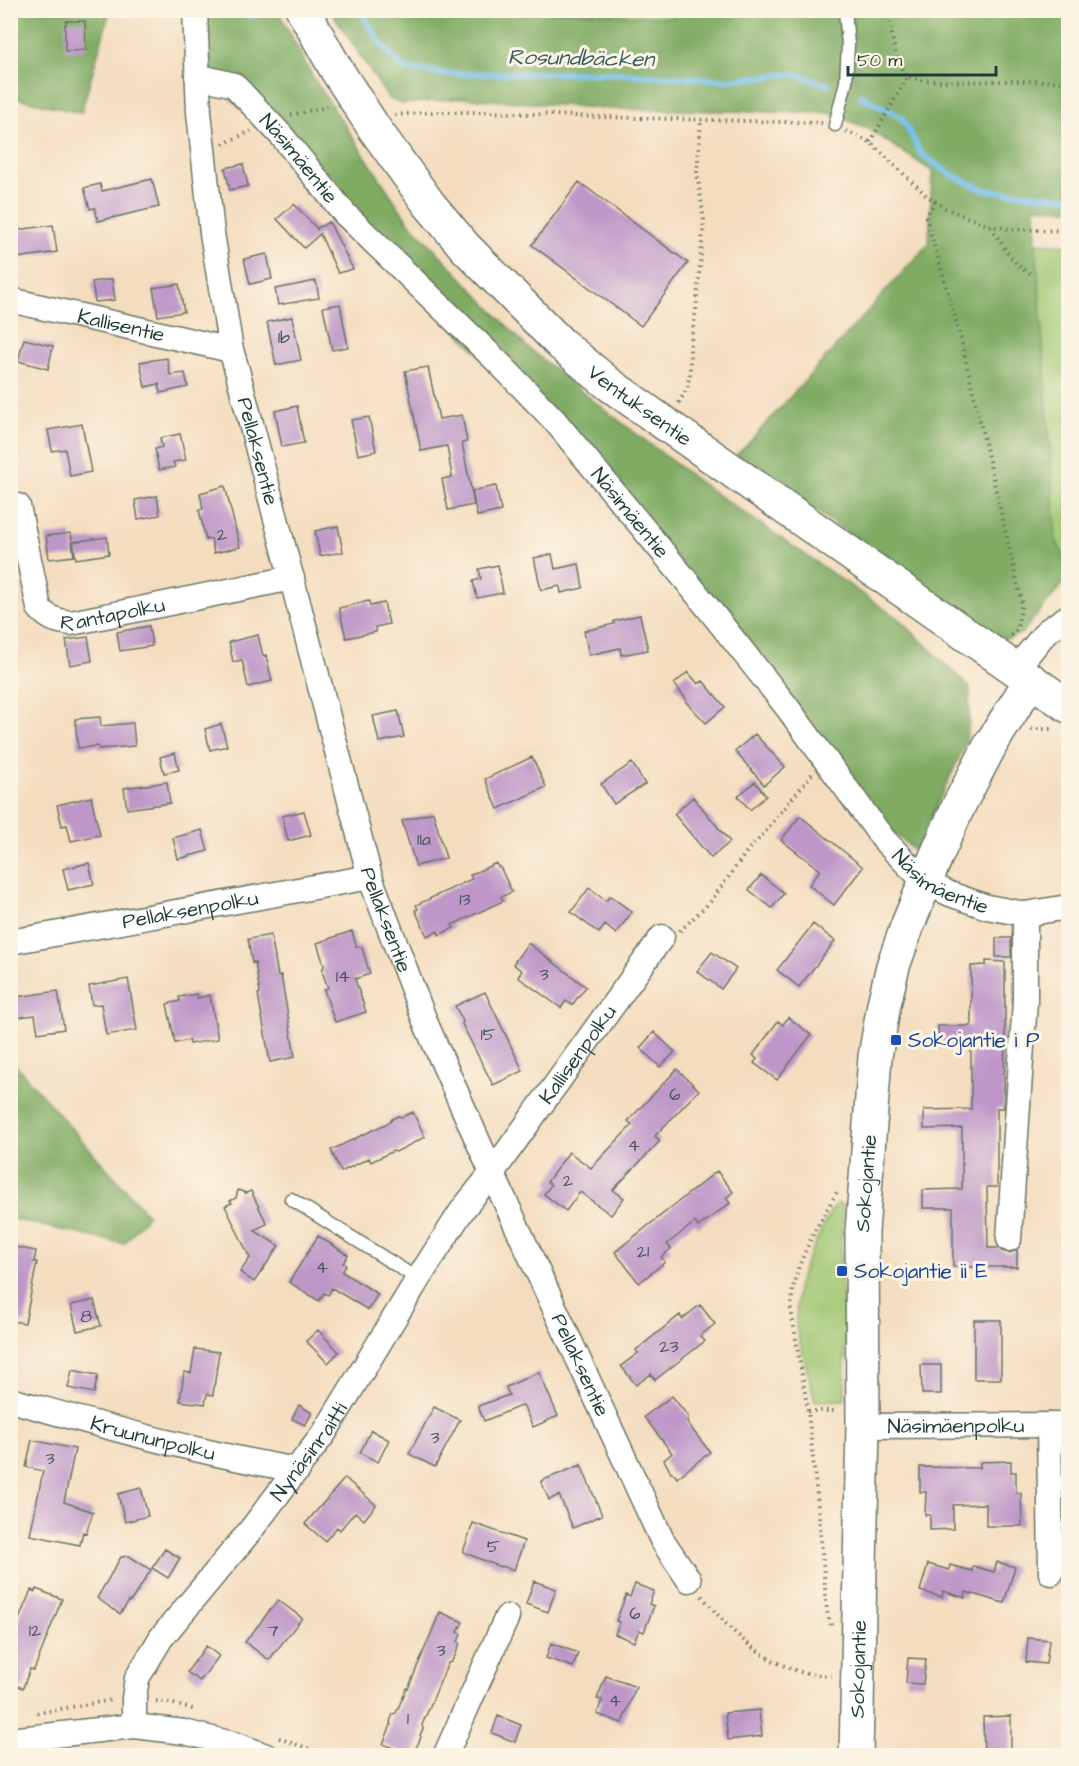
<svg xmlns="http://www.w3.org/2000/svg" width="1079" height="1766" viewBox="0 0 1079 1766" font-family="'Architects Daughter',sans-serif">
<style>
.green{fill:#9fc671;stroke:#5f8252;stroke-width:1.5}
.forest{fill:#7fab63;stroke:#4f744c;stroke-width:1.5}
.lines{fill:none;stroke-linecap:round;stroke-linejoin:round}
.stream{stroke:#74bfed;stroke-width:6}
.building{fill:#be97c8}
.lane-casing{stroke:#6a7565;stroke-width:15}
.street-casing{stroke:#6a7565;stroke-width:27}
.secondary-casing{stroke:#6a7565;stroke-width:36}
.path{stroke:#6a7565;stroke-width:4;stroke-dasharray:1.5 4.5;stroke-linecap:butt}
.lane{stroke:#fff;stroke-width:12}
.street{stroke:#fff;stroke-width:24}
.secondary{stroke:#fff;stroke-width:33}
.transit-dot{fill:#1a4fb4;stroke:#fcf5e5;stroke-width:2}
.labels{text-anchor:middle;stroke-width:6;stroke-linejoin:round;paint-order:stroke}
.number-label{font-size:18px;fill:#475459}
.street-label{font-size:21px;fill:#1f3d34;stroke:#fcf5e5}
.transit-label{font-size:21px;fill:#164399;stroke:#fcf5e5;text-anchor:start}
.water-label{font-size:22px;font-style:italic;fill:#345e62;stroke:#fcf5e5}
</style>
<rect width="100%" height="100%" fill="#fcf5e5"/>
<filter id="ink" filterUnits="userSpaceOnUse"><feTurbulence type="fractalNoise" baseFrequency=".0167" numOctaves="2"/><feDisplacementMap in="SourceGraphic" scale="12" xChannelSelector="R" yChannelSelector="G"/><feConvolveMatrix kernelMatrix="1 2 1 2 8 2 1 2 1" color-interpolation-filters="sRGB"/></filter>
<filter id="wash" filterUnits="userSpaceOnUse"><feTurbulence type="fractalNoise" baseFrequency=".008" numOctaves="4" result="noise"/><feDisplacementMap in="SourceGraphic" scale="24" xChannelSelector="R" yChannelSelector="G"/><feGaussianBlur stdDeviation="1.35" result="paint"/><feColorMatrix in="noise" values="0 0 0 0 0 0 0 0 0 0 0 0 0 0 0 0 0 1.4 0 .05"/><feComposite in="paint" operator="in"/></filter>
<g filter="url(#wash)">
<rect width="100%" height="100%" fill="#f4ddbf"/>
<path class="green" d="M530,11H677L674,18Z
M1036,243L1068,245V566L1056,540Z
M838,1203L841,1204L843,1213L840,1270L845,1317V1400L815,1401L796,1327L797,1288L806,1262L830,1212Z"/>
<path class="forest" d="M530,10L673,18L677,10L1068,11V209L1035,207L1036,243L1056,540L1068,566V578L1022,633L1008,639L994,635L736,455L745,447L929,243L932,171L867,128L829,113L612,109L464,98L402,104L388,98L331,11Z
M11,11H110L81,113L11,97Z
M201,11H278L314,79L408,221L526,346L591,399L702,484L899,619L970,688L969,722L966,743L915,851L895,834L863,798L692,574L203,70Z
M11,1060L148,1215L124,1244L11,1219Z"/>
<g class="lines">
<path class="stream" d="M234,10L252,16L263,10
M360,10L380,43L402,68L447,74L610,73L726,80L795,74L828,85
M861,96L902,118L921,154L950,174L984,190L1068,198"/>
</g>
<g id="blocks">
<path class="building" d="M66,21H85L86,50L65,51V25H66Z
M243,164L248,186L230,190L225,168Z
M152,179L159,207L98,221L95,208L90,209L84,188L100,184L102,191Z
M579,182L688,263L641,326L532,245Z
M294,204L318,230L317,228L329,222L353,269L338,273L320,234L304,248L277,219Z
M53,225L57,252L10,259V231Z
M267,254L272,279L250,284L244,259Z
M112,279L115,300L95,302L92,282Z
M316,281L319,298L278,305L275,289Z
M179,284L184,312L158,316L153,288Z
M340,304L348,347L332,350L323,307Z
M292,317L301,360L276,365L267,322Z
M24,339L53,346L48,369L18,361Z
M167,358L170,375L185,373L188,387L160,393L159,384L145,387L140,362Z
M428,367L439,419L462,415L467,442L462,443L474,505L448,510L442,479L452,477L447,446L421,451L405,371Z
M297,406L304,443L282,447L275,411Z
M369,417L376,451L358,455L351,420Z
M82,424L91,472L70,476L65,449L52,451L48,430Z
M180,434L186,460L173,462L175,467L159,470L155,449L162,447L160,438Z
M225,486L240,547L214,553L211,539L206,540L199,510L203,509L200,493Z
M496,486L501,511L477,516L472,491Z
M157,496L160,515L138,519L135,500Z
M338,526L343,552L320,556L315,531Z
M71,533L74,556L49,559L46,536Z
M107,537L109,554L76,559L73,542Z
M552,554L555,569L579,564L583,588L561,593L560,586L541,590L534,558Z
M498,565L503,593L477,598L473,581L481,579L479,569Z
M369,601L370,606L384,603L389,624L375,627L376,632L346,638L339,608Z
M640,615L648,650L621,655L620,648L589,655L584,631L614,624V621Z
M149,626L152,646L120,651L117,632Z
M258,635L263,656L266,655L272,681L248,687L242,660L233,662L229,642Z
M88,637L92,661L70,665L66,640Z
M688,672L698,684L703,681L725,707L706,723L686,702V699L674,684Z
M398,711L404,737L379,742L373,716Z
M100,717L101,726L133,723L135,746L99,749L98,746L78,748L75,719Z
M221,724L227,746L210,750L205,729Z
M755,734L785,767L764,785L735,751Z
M175,753L179,770L164,773L160,757Z
M532,757L546,787L498,809L485,779Z
M632,763L645,784L614,804L601,784Z
M167,782L170,803L127,809L124,788Z
M755,782L766,796L750,810L738,796Z
M91,797L100,835L71,841L67,825L62,826L57,805Z
M693,797L730,842L711,858L674,814Z
M304,811L311,835L288,841L282,816Z
M433,812L446,858L416,866L402,821Z
M800,816L863,867L834,905L809,885L820,870L781,840Z
M202,830L208,851L178,859L173,838Z
M89,863L94,884L68,890L63,869Z
M496,863L498,867H500L512,892L501,897L503,901L452,925L454,928L439,935L438,931L427,936L415,910L418,909L416,905L472,879L470,875Z
M761,875L784,893L772,908L749,890Z
M589,888L606,901L610,896L632,912L616,934L605,925L599,933L571,912Z
M813,924L835,941L799,987L777,970Z
M352,931L356,946L362,948L370,974L355,979L366,1012L335,1022L324,990L328,988L322,971L324,965L317,943Z
M271,935L278,976L281,975L295,1057L270,1062L258,994L260,993L255,962L252,963L248,939Z
M996,938H1011V957H996Z
M528,943L586,987L572,1005L566,1001L561,1008L518,977L522,971L513,964Z
M712,952L736,969L721,989L697,971Z
M986,961L1005,962V1023L1004,1108H997V1187H987L988,1248H999L1002,1251L1009,1253L1017,1250V1267H953V1208H923V1190L962,1189V1128L924,1129V1110L971,1109V1044H939L938,1026H971V966L986,965Z
M128,979L137,1030L106,1035L101,1004L92,1005L89,986Z
M58,991L64,1029L38,1033L35,1015L12,1018L10,998Z
M485,992L523,1071L493,1085L462,1024L463,1021L455,1006Z
M196,994L197,998L210,995L218,1039L190,1044L189,1040L175,1043L167,1004L180,1001L179,997Z
M788,1017L811,1035L777,1080L754,1063L757,1059L753,1055L778,1021L783,1025Z
M654,1032L675,1052L660,1067L640,1048Z
M677,1069L699,1090L655,1136L660,1141L613,1190L624,1198L611,1215L580,1192L566,1211L544,1194L551,1185L547,1182L569,1152L591,1168L632,1125L628,1121Z
M413,1112L425,1137L396,1152L393,1151L371,1162L369,1158L341,1172L331,1150L390,1122L392,1119L398,1116L402,1117Z
M717,1171L733,1192L726,1198L730,1203L698,1227L695,1222L667,1244L671,1249L661,1257L665,1262L639,1283L615,1252Z
M238,1190L246,1193L251,1191L267,1224L254,1230L279,1246L254,1282L240,1272L250,1258L225,1206L232,1203L230,1201L236,1198Z
M318,1236L348,1255L343,1263L346,1265L342,1272L378,1294L368,1310L332,1288L328,1295L324,1293L319,1301L289,1282Z
M10,1246L36,1251L34,1262H37L25,1323L10,1321Z
M94,1300L101,1326L77,1331L71,1305Z
M700,1305L715,1324L700,1336L705,1341L655,1380L651,1374L636,1385L621,1366L638,1353L636,1350L680,1315L682,1319Z
M974,1320H1001V1379H974Z
M318,1330L339,1352L328,1363L306,1341Z
M195,1349L219,1352L213,1395L207,1394L205,1404L180,1401L184,1372L191,1373Z
M921,1365H941V1394H922Z
M72,1370L98,1375L94,1393L68,1388Z
M539,1372L558,1416L533,1427L523,1405L484,1421L478,1406L509,1395L506,1387Z
M672,1396L688,1416L687,1423L710,1452L677,1478L674,1474L671,1473L664,1460L672,1453L644,1417Z
M299,1405L312,1413L305,1425L292,1419Z
M434,1407L460,1420L435,1467L409,1454Z
M371,1430L389,1440L378,1462L360,1453Z
M32,1440L75,1449L64,1502L93,1512L86,1533L83,1532L80,1545L30,1535L43,1471L26,1467Z
M1011,1461V1472H1016V1493H1021L1022,1526H986V1504L953,1505V1529L930,1530V1515H925L926,1492H920V1467L980,1468V1462Z
M581,1465L602,1515L573,1528L559,1495L549,1500L541,1481Z
M345,1478L376,1505L364,1520L355,1512L340,1530L337,1527L325,1541L305,1524Z
M141,1488L148,1516L125,1522L118,1494Z
M473,1523L524,1541L514,1570L502,1566L500,1567L463,1552Z
M165,1549L180,1558L168,1578L152,1568Z
M129,1556L151,1570L131,1601H129L120,1614L97,1598L121,1557Z
M997,1562L1015,1567L1004,1603L966,1592L965,1598L943,1591L942,1597L920,1591L928,1564L949,1570L950,1565L972,1571L973,1566L994,1572Z
M534,1581L556,1589L548,1612L526,1604Z
M635,1584L654,1591L649,1604L654,1606L644,1632L639,1630L634,1642L615,1634L620,1622L616,1621L626,1595L630,1597Z
M36,1589L62,1599L34,1670L30,1669L23,1688L10,1683V1641L31,1590L35,1592Z
M278,1600L302,1618L269,1660L245,1642Z
M440,1612L463,1622L458,1632L461,1634L458,1642L460,1643L455,1656L451,1662L448,1663L422,1725L423,1729L420,1735L421,1737L413,1755H410L383,1744L391,1725L390,1722L393,1714L396,1713L407,1688L408,1689Z
M1028,1638L1049,1640L1046,1664L1026,1662Z
M551,1643L578,1653L573,1667L546,1658Z
M206,1646L219,1656L200,1681L187,1672Z
M908,1658L926,1659L923,1684L906,1683Z
M606,1676L636,1687L622,1723L597,1714L602,1700L597,1699Z
M759,1710L762,1736L728,1740L725,1713Z
M498,1716L521,1725L515,1742L492,1733Z
M1011,1716V1755H984L983,1717Z"/>
</g>
</g>
<g filter="url(#ink)">
<use href="#blocks" fill-opacity="0" stroke="#6a7565" stroke-width="1.5"/>
<g class="lines">
<g class="lane-casing">
<path id="lane" d="M835,125L846,82L848,45L845,10
M291,1199L418,1279"/>
</g>
<g class="street-casing">
<g id="street">
<path id="s1" d="M195,10L199,112L212,233L231,350L237,370L370,877L426,1024L492,1173L662,1540L689,1580"/>
<path id="s2" d="M197,76L234,85L281,135L345,214L501,365L555,421L685,579L787,707L884,840L925,882L950,894L987,907L1025,914L1068,907"/>
<path id="s3" d="M10,300L231,350"/>
<path id="s4" d="M18,506L39,608C49,619 56,621 71,623L292,578"/>
<path d="M1016,669L1047,631L1068,617"/>
<path id="s5" d="M10,942L370,877"/>
<path d="M1009,1239L1025,1001V914"/>
<path id="s6" d="M10,1400C105,1426 201,1454 298,1470"/>
<path d="M1049,1425L1051,1573"/>
<path id="s7" d="M863,1426L1068,1425"/>
<path id="s8" d="M134,1726V1698L137,1678L161,1638L250,1531L325,1432L418,1279L463,1209L492,1173L662,937"/>
<path d="M10,1740L134,1726L184,1732L237,1745L266,1756"/>
<path d="M445,1756L507,1617"/>
</g>
</g>
<g class="secondary-casing">
<g id="secondary">
<path id="s9" d="M303,10L336,69L374,128L429,204L465,247L561,344L609,384L664,423L1068,706"/>
<path id="s10" d="M856,1756L863,1426L862,1232L875,1057L884,1004L893,966L908,924L935,859L959,805L991,744L1031,680"/>
</g>
</g>
<path class="path" d="M888,10C891,26 894,67 908,76C921,84 986,81 1004,81C1025,81 1047,81 1068,82
M291,115L331,106
M395,115L434,112H490L599,117L822,123
M846,131L870,142L926,195L945,208L966,217L991,226L1009,229L1068,231
M870,142L908,76
M223,144L251,131
M935,201L926,217L959,331L1022,603L1017,629L1011,636
M991,227C1003,245 1013,267 1034,275
M679,403L687,388L690,374V349L696,310L704,220L697,173L701,120
M1031,729H1053
M680,931L711,901L748,850L761,837L812,774
M808,1411H837
M702,1596C729,1630 758,1659 801,1672C811,1675 823,1675 833,1676
M831,1625L827,1612L820,1526L808,1411L791,1309L793,1288L799,1266L812,1236L838,1190
M156,1701L170,1703L195,1710
M37,1713L112,1700
M279,1738L329,1756"/>
<use href="#lane" class="lane"/>
<use href="#street" class="street"/>
<use href="#secondary" class="secondary"/>
</g>
</g>
<g class="transit-dot">
<rect x="890" y="1034" width="12" height="12" rx="3"/>
<rect x="836" y="1265" width="12" height="12" rx="3"/>
</g>
<g class="labels">
<g class="number-label">
<text x="284" y="343">1b</text>
<text x="222" y="540">2</text>
<text x="424" y="845">11a</text>
<text x="465" y="905">13</text>
<text x="544" y="980">3</text>
<text x="343" y="982">14</text>
<text x="488" y="1040">15</text>
<text x="675" y="1100">6</text>
<text x="634" y="1151">4</text>
<text x="568" y="1186">2</text>
<text x="643" y="1257">21</text>
<text x="322" y="1273">4</text>
<text x="86" y="1322">8</text>
<text x="669" y="1352">23</text>
<text x="435" y="1443">3</text>
<text x="50" y="1464">3</text>
<text x="493" y="1552">5</text>
<text x="635" y="1619">6</text>
<text x="35" y="1636">12</text>
<text x="273" y="1636">7</text>
<text x="441" y="1656">3</text>
<text x="615" y="1706">4</text>
<text x="408" y="1724">1</text>
</g>
<g class="street-label">
<text dy="7" stroke="none"><textPath href="#s2" startOffset="136">Näsimäentie</textPath></text>
<text dy="7" stroke="none"><textPath href="#s3" startOffset="114">Kallisentie</textPath></text>
<text dy="7" stroke="none"><textPath href="#s9" startOffset="524">Ventuksentie</textPath></text>
<text dy="7" stroke="none"><textPath href="#s1" startOffset="447">Pellaksentie</textPath></text>
<text dy="7" stroke="none"><textPath href="#s2" startOffset="622">Näsimäentie</textPath></text>
<text dy="7" stroke="none"><textPath href="#s4" startOffset="183">Rantapolku</textPath></text>
<text dy="7" stroke="none"><textPath href="#s2" startOffset="1108">Näsimäentie</textPath></text>
<text dy="7" stroke="none"><textPath href="#s5" startOffset="183">Pellaksenpolku</textPath></text>
<text dy="7" stroke="none"><textPath href="#s1" startOffset="933">Pellaksentie</textPath></text>
<text dy="7" stroke="none"><textPath href="#s8" startOffset="813">Kallisenpolku</textPath></text>
<text dy="7" stroke="none"><textPath href="#s10" startOffset="573">Sokojantie</textPath></text>
<text dy="7" stroke="none"><textPath href="#s1" startOffset="1419">Pellaksentie</textPath></text>
<text dy="7" stroke="none"><textPath href="#s7" startOffset="93">Näsimäenpolku</textPath></text>
<text dy="7" stroke="none"><textPath href="#s6" startOffset="148">Kruununpolku</textPath></text>
<text dy="7" stroke="none"><textPath href="#s8" startOffset="333">Nynäsinraitti</textPath></text>
<text dy="7" stroke="none"><textPath href="#s10" startOffset="87">Sokojantie</textPath></text>
</g>
<g class="transit-label">
<text x="908" y="1047">Sokojantie i P</text>
<text x="854" y="1278">Sokojantie ii E</text>
</g>
<g class="water-label">
<text transform="translate(581 57) rotate(1)" y="8">Rosundbäcken</text>
</g>
</g>
<rect width="1079" height="1766" fill="none" stroke="#fcf5e5" stroke-width="36"/>
<path d="M848 66v9h148v-9" fill="none" stroke="#1f3d34" stroke-width="3"/>
<text x="857" y="66" font-size="18" fill="#1f3d34" stroke="#fcf5e5" stroke-width="4.5" paint-order="stroke">50 m</text>
</svg>
